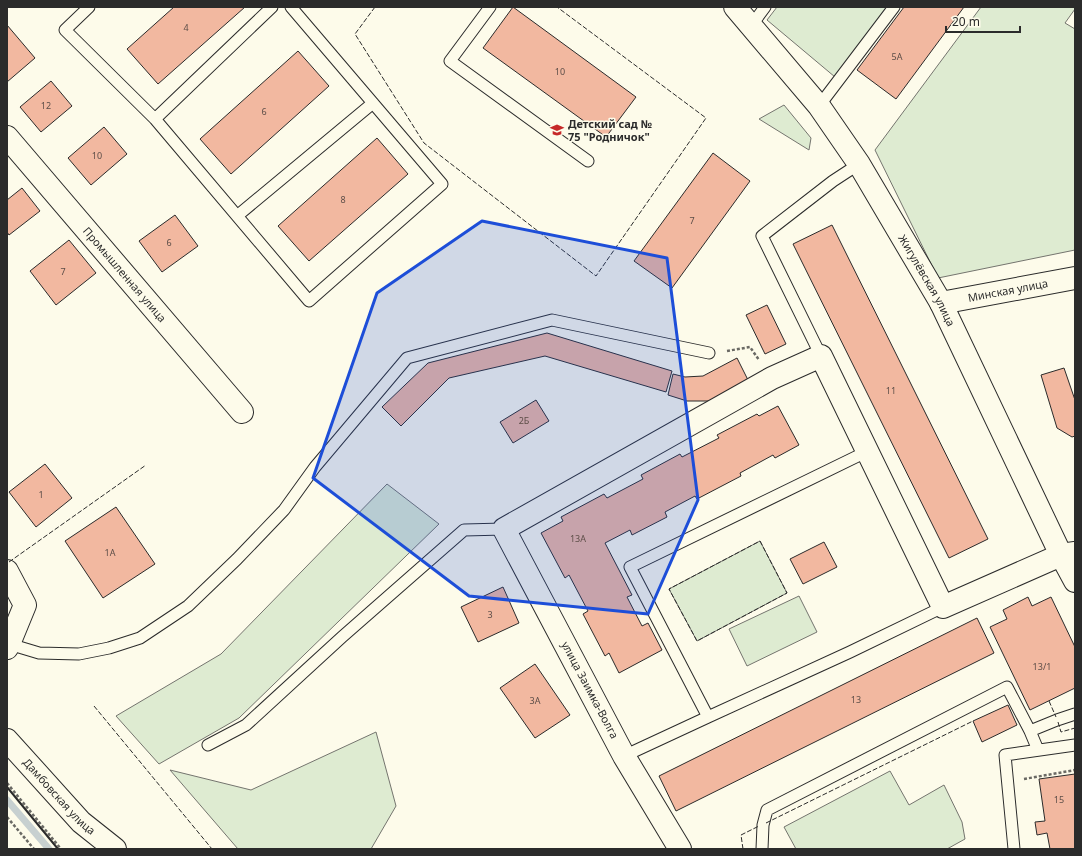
<svg xmlns="http://www.w3.org/2000/svg" width="1082" height="856" viewBox="0 0 1082 856" font-family="'Noto Sans',sans-serif">
<style>
.green{fill:#deebd1;stroke:#74746e}
.lines{fill:none;stroke-linecap:round;stroke-linejoin:round}
.stream{stroke:#c7d0d0;stroke-width:7}
.building{fill:#f2b8a0;stroke:#2b2b2b}
.lane-casing{stroke:#2b2b2b;stroke-width:13}
.street-casing{stroke:#2b2b2b;stroke-width:24}
.secondary-casing{stroke:#2b2b2b;stroke-width:24}
.path{stroke:#6a6964;stroke-width:2.5;stroke-dasharray:3 2;stroke-linecap:butt}
.lane{stroke:#fdfbea;stroke-width:11}
.street{stroke:#fdfbea;stroke-width:22}
.secondary{stroke:#fdfbea;stroke-width:22}
.fence{stroke:#2b2b2b;stroke-width:1;stroke-dasharray:5 2;stroke-linecap:butt}
.wall{stroke:#2b2b2b;stroke-width:2}
.marked{fill:#1d4ed8;fill-opacity:0.2;stroke:#1d4ed8;stroke-width:3;stroke-linejoin:round}
.labels{text-anchor:middle;stroke-width:3;stroke-linejoin:round;paint-order:stroke}
.number-label{font-size:9px;fill:#5d4e48}
.poi-label{font-size:11px;font-weight:bold;fill:#2b2b2b;stroke:#fdfbea;text-anchor:start}
.street-label{font-size:11px;fill:#2b2b2b;stroke:#fdfbea}
</style>
<rect width="100%" height="100%" fill="#fdfbea"/>
<path class="green" d="M777,7H889L835,77L767,20Z
M981,7H1075V9L1065,23L1075,29V250L938,278L875,150Z
M784,105L811,138L809,150L759,119Z
M387,484L439,524L239,718L159,764L116,716L221,654Z
M760,541L787,593L697,641L669,589Z
M799,596L817,632L747,666L729,629Z
M376,732L396,806L371,849H238L170,770L251,790Z
M890,771L909,805L944,785L962,822L965,839L947,849H796L784,827Z"/>
<g class="lines">
<path class="stream" d="M7,800L49,849"/>
</g>
<path class="building" d="M174,7H245L158,84L127,49Z
M513,7L636,97L606,137L483,48Z
M904,7H964L896,99L857,70Z
M7,25L35,58L7,82Z
M298,51L329,86L231,174L200,139Z
M51,81L72,106L41,132L20,107Z
M104,127L127,154L91,185L68,158Z
M377,138L408,174L309,261L278,226Z
M713,153L750,181L672,288L634,261Z
M22,188L40,211L9,235L7,232V200Z
M175,215L198,246L162,272L139,241Z
M832,225L988,539L949,558L793,244Z
M69,240L96,273L56,305L30,271Z
M767,305L786,344L765,354L746,315Z
M547,333L672,371L666,392L545,356L449,378L401,426L382,407L428,363Z
M737,358L748,380L709,401H687L668,395L673,374L685,377L703,376Z
M1064,368L1075,400V436L1072,437L1057,428L1041,375Z
M536,400L549,421L513,443L500,422Z
M778,406L799,445L775,458L773,455L740,473L741,476L697,499L695,496L665,512L667,517L632,535L630,530L605,543L632,595L627,597L642,626L648,623L662,650L619,673L609,653L605,656L583,614L588,611L569,575L565,578L541,533L563,521L561,517L604,494L607,498L643,479L641,475L680,454L682,457L719,438L717,435L757,414L759,416Z
M45,464L72,498L36,527L9,492Z
M116,507L155,564L103,598L65,541Z
M824,542L837,567L803,584L790,559Z
M503,587L519,623L478,642L461,607Z
M1028,597L1032,606L1051,597L1075,647V688L1030,710L990,627L1007,619L1003,610Z
M977,618L994,653L676,811L659,776Z
M535,664L570,715L535,738L500,688Z
M1008,705L1017,725L982,742L973,721Z
M1075,774V849H1050L1047,833L1037,835L1035,822L1045,821L1039,779Z"/>
<g class="lines">
<g class="lane-casing">
<path id="lane" d="M89,7L65,30L155,119L309,301L442,184L291,7
M490,7L450,61L588,161
M751,26L765,7
M819,106L894,7
M155,119L272,7
M237,216L373,103
M821,356L762,236L833,181L859,164
M9,644L39,653L79,654L109,648L140,638L188,606L237,559L284,510L315,467L407,358L552,320L709,353
M708,717L850,652L943,607
M1030,731L1057,720L1075,714
M208,745L246,725L342,637L464,530L504,529
M624,756L708,717L630,567L868,451
M762,849L763,825L767,810L1007,687L1030,731L1038,750
M1014,849L1005,755L1075,745"/>
</g>
<g class="street-casing">
<g id="street">
<path id="s1" d="M735,7L819,106L859,164L941,303L1061,555L1075,581"/>
<path id="s2" d="M7,137L242,412"/>
<path id="s3" d="M941,303L1075,278"/>
<path d="M7,571L25,605L9,644L7,648"/>
<path d="M680,849L624,756L504,529L772,378L821,356L943,607L1061,555L1075,553"/>
</g>
</g>
<g class="secondary-casing">
<g id="secondary">
<path id="s4" d="M7,740L81,822L115,849"/>
</g>
</g>
<path class="path" d="M727,351L750,347L759,360
M1024,779L1075,770
M7,783L61,849
M7,817L34,849"/>
<use href="#lane" class="lane"/>
<use href="#street" class="street"/>
<use href="#secondary" class="secondary"/>
<path class="fence" d="M375,7L355,34L424,143L596,276L706,118L557,7
M760,541L787,593L697,641L669,589Z
M9,562L146,465
M1049,701L1056,717
M94,706L212,849
M1058,722L1061,732L1075,728
M766,823L973,721
M743,849L741,835L759,826"/>
<path class="wall" d="M7,787L58,849"/>
</g>
<path class="marked" d="M482,221L667,258L698,500L648,614L469,596L313,478L377,293Z"/>
<defs>
<g id="school-bare" transform="scale(1.08)"><path d="M0-5L7-2L0 1L-7-2ZM-4 1L0 2.5L4 1V4Q0 6-4 4Z" fill="#c62828" stroke="#fdfbea" stroke-width="2.5" paint-order="stroke"/></g>
</defs>
<g fill-rule="evenodd">
<use href="#school-bare" x="557" y="130"/>
</g>
<g class="labels">
<g class="number-label">
<text x="186" y="31">4</text>
<text x="897" y="60">5А</text>
<text x="560" y="75">10</text>
<text x="46" y="109">12</text>
<text x="264" y="115">6</text>
<text x="97" y="159">10</text>
<text x="343" y="203">8</text>
<text x="692" y="224">7</text>
<text x="169" y="246">6</text>
<text x="63" y="275">7</text>
<text x="891" y="394">11</text>
<text x="524" y="424">2Б</text>
<text x="41" y="498">1</text>
<text x="578" y="542">13А</text>
<text x="110" y="556">1А</text>
<text x="490" y="618">3</text>
<text x="1042" y="670">13/1</text>
<text x="856" y="703">13</text>
<text x="535" y="704">3А</text>
<text x="1059" y="803">15</text>
</g>
<g class="poi-label">
<text x="568" y="128">Детский сад №<tspan x="568" dy="13">75 "Родничок"</tspan></text>
</g>
<g class="street-label">
<text dy="4" stroke="none"><textPath href="#s2" startOffset="181">Промышленная улица</textPath></text>
<text dy="4" stroke="none"><textPath href="#s1" startOffset="335">Жигулёвская улица</textPath></text>
<text dy="4" stroke="none"><textPath href="#s3" startOffset="68">Минская улица</textPath></text>
<text transform="translate(590 690) rotate(62)" y="4">улица Заимка-Волга</text>
<text dy="4" stroke="none"><textPath href="#s4" startOffset="77">Дамбовская улица</textPath></text>
</g>
</g>
<rect width="1082" height="856" fill="none" stroke="#2b2b2b" stroke-width="16"/>
<path d="M946 26v6h74v-6" fill="none" stroke="#2b2b2b" stroke-width="2"/>
<text x="952" y="26" font-size="12" fill="#2b2b2b" stroke="#fdfbea" stroke-width="3" paint-order="stroke">20 m</text>
</svg>
